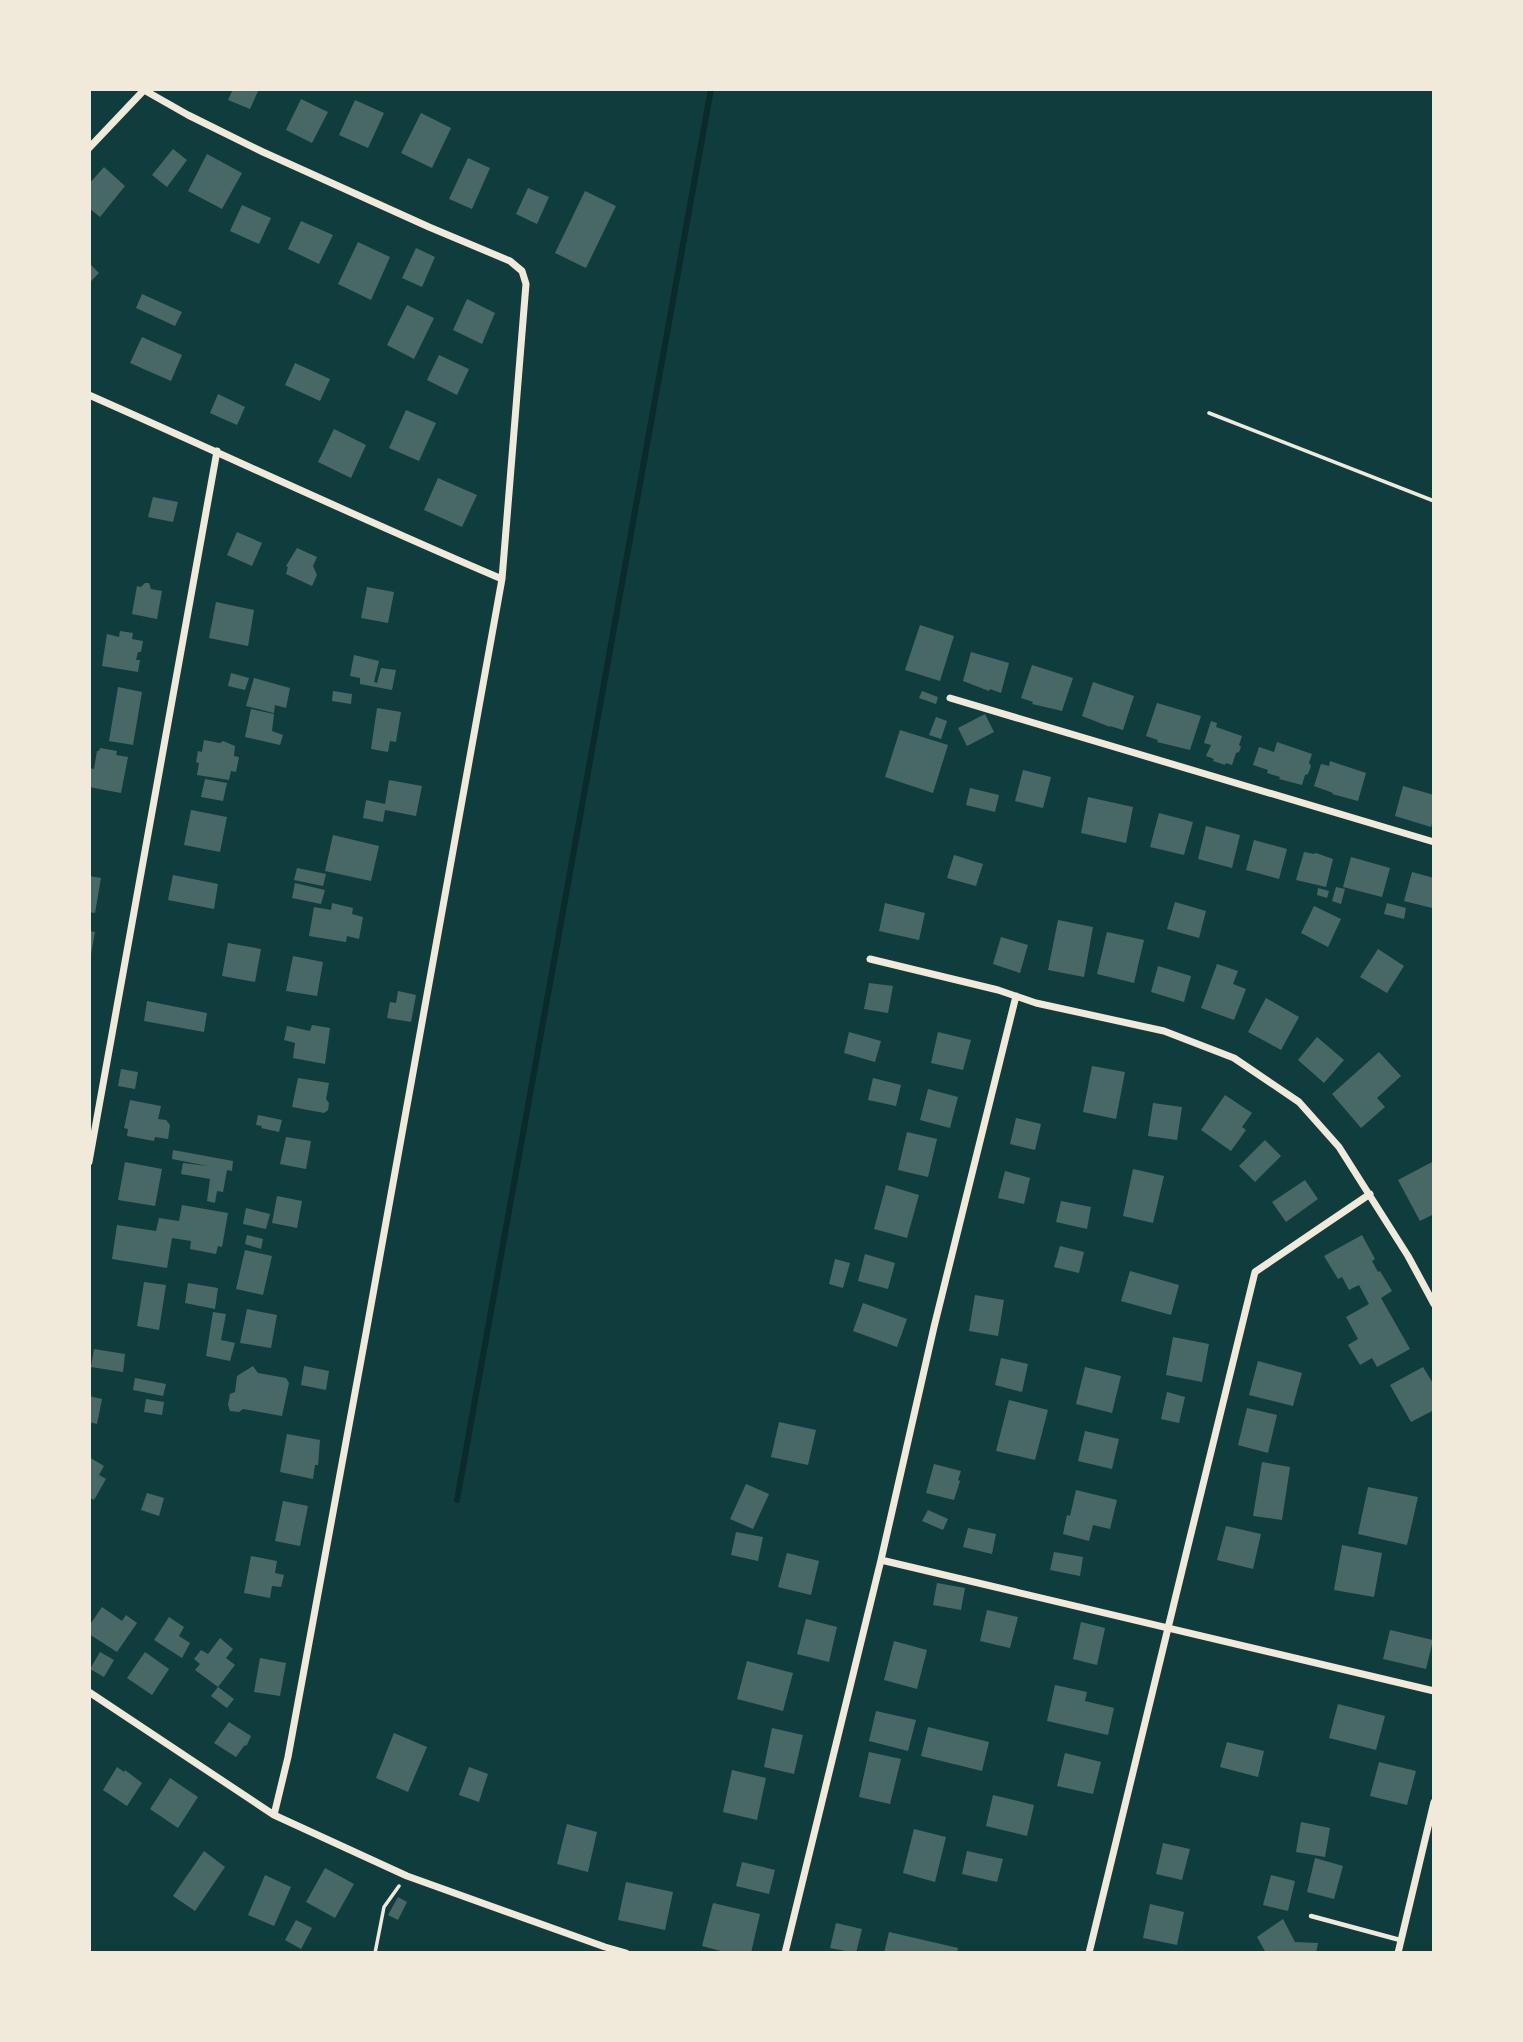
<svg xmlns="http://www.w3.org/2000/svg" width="1523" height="2042" viewBox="0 0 1523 2042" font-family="'Space Grotesk',sans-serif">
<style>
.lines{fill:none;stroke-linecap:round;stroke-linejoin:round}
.stream{stroke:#0a2a2b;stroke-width:6}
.building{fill:#486865}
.path{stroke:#f1e9da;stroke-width:3.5}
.service{stroke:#f1e9da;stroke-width:4.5}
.minor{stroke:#f1e9da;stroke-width:7}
</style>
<rect width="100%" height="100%" fill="#0f3d3e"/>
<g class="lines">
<path class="stream" d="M457,1500L711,89"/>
</g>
<path class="building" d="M233,89H259L250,109L228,100Z
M301,99L328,112L312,143L286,130Z
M355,100L384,113L368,148L339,135Z
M421,113L451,128L432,168L401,153Z
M173,149L187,160L167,187L152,175Z
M207,154L242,173L222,209L188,191Z
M468,158L490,168L472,209L449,199Z
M104,167L125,186L100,217L89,208V184Z
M528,188L549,197L537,224L516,214Z
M585,191L616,206L586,268L555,253Z
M242,205L271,218L259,244L230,231Z
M301,221L333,235L319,264L288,249Z
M358,242L390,257L371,300L338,284Z
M416,248L435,257L422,287L402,278Z
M89,263L99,273L89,283Z
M142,294L182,312L175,326L136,308Z
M467,299L495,313L482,344L453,330Z
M407,305L434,318L414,359L387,345Z
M142,337L182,355L171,381L130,363Z
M439,355L469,369L457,395L427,380Z
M295,363L330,379L320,401L285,385Z
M218,394L245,407L237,425L210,413Z
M406,410L436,423L419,461L389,448Z
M334,429L366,445L351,478L318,462Z
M438,478L477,495L462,527L424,510Z
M153,497L178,502L173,522L148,517Z
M237,532L262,543L252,566L227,555Z
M297,548L317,557L313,566L317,575L312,586L286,574L288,567L286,566Z
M145,583H149L151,589L162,591L157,619L132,614L137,586L141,587Z
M367,587L394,592L388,623L361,618Z
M216,602L254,610L248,646L209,638Z
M920,625L954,636L940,681L905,670Z
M120,631L133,633L132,639L143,641L141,652H138L136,660H140L138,672L102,666L107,634L119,637Z
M971,652L1009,663L1001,693L990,689L989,691L963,681Z
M354,655L379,661L374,682L377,683L381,668L396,670L392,690L360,684V678L350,676Z
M1032,665L1073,678L1062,711L1032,704L1033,702L1021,698Z
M231,673L249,678L245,690L228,686Z
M254,678L290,688L286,708L275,705L274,713L246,706Z
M1093,682L1134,696L1123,730L1110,726V727L1082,716Z
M118,687L142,692L133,745L109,741Z
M333,691L352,694L351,704L332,701Z
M922,691L938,697L936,704L919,698Z
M1157,703L1201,716L1190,750L1157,742L1158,740L1146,736Z
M377,708L401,712L396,742L390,741L388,752L371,749Z
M251,709L274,714L272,731L283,735L280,745L245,737Z
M985,714L994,732L967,746L958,728Z
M936,717L947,721L941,739L929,735Z
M1211,721L1217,723L1216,727L1242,736L1239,745L1241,747L1239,752L1236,753L1232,765L1226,763L1225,765L1213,761L1214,759L1206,756L1211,745L1204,743Z
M900,730L948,745L933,793L885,777Z
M204,740L220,743L223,741L235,746L234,756L239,757L236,772L231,771L229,780L197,775L199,763L196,762L198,751L202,752Z
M1277,742L1312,754L1309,763L1311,766L1308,774L1305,775L1302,785L1279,779L1280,777L1267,773L1268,770L1253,765L1259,747L1274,752Z
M100,748L117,751L116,755L128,757L121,793L89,787V768L94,769L97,751H99Z
M1330,761L1366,773L1358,801L1332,794L1333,793L1314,786L1321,764L1329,766Z
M1023,770L1051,777L1043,808L1015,801Z
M205,779L227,783L223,801L201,797Z
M389,780L422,786L416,816L385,810L383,822L363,818L366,800L385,804Z
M1403,786L1434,795V816L1431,827L1395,816Z
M970,788L999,795L995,812L966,805Z
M1088,797L1133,807L1126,843L1081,833Z
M191,810L227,817L220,852L184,845Z
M1159,813L1193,822L1184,855L1150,847Z
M1206,826L1240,835L1232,868L1198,859Z
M333,835L379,846L371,881L325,871Z
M1254,840L1287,849L1279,879L1246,870Z
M1304,852L1314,854L1316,853L1333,859L1326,887L1296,880Z
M954,855L983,864L976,886L947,878Z
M1351,857L1390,868L1382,897L1343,887Z
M297,868L326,874L323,886L294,880Z
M1412,872L1434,878V901L1432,908L1404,901Z
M173,875L218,884L214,909L168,900Z
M89,876L101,878L95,913L89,912Z
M295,883L325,890L321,904L292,898Z
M1336,887L1345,889L1341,904L1332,901Z
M1318,888L1329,891L1327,898L1317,895Z
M1175,902L1206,911L1199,938L1167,929Z
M332,903L353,908L352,914L363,917L359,939L347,936L346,942L309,936L314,907L331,910Z
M885,903L925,913L919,940L879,931Z
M1387,903L1406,908L1404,919L1384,914Z
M1314,906L1341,919L1328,947L1301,933Z
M1058,920L1093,927L1084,977L1048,970Z
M89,931L95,932L91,954H89Z
M1107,932L1144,940L1134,983L1097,974Z
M1001,937L1028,945L1020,973L993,964Z
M228,943L261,949L255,982L222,976Z
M1378,949L1404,966L1387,993L1360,977Z
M293,956L323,962L317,996L286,991Z
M1217,964L1238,971L1233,984L1246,989L1234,1020L1201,1008Z
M1158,966L1191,976L1184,1002L1151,992Z
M869,983L893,986L888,1013L864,1009Z
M398,991L416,995L411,1022L387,1018L390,1002L396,1003Z
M1266,998L1299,1017L1281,1050L1248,1032Z
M147,1001L207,1013L204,1032L144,1021Z
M312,1025L330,1028L325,1064L293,1058L295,1043L284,1040L287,1026L310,1031Z
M849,1032L881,1041L875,1062L844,1053Z
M938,1032L971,1040L963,1070L931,1063Z
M1317,1037L1344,1060L1324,1083L1298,1060Z
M1379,1052L1401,1076L1377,1098L1385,1107L1361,1128L1332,1094Z
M1092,1066L1125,1072L1116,1119L1083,1112Z
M121,1069L138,1072L135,1089L118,1086Z
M298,1078L329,1083L326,1099L329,1103L328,1110L324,1113L292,1107Z
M873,1078L901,1085L896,1106L868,1100Z
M928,1089L958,1097L950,1128L920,1120Z
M1225,1095L1252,1113L1242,1127L1246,1130L1231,1151L1201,1130Z
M130,1100L161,1106L158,1119L166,1120L170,1125L168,1139L155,1137L154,1141L127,1136L128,1129L124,1128Z
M1153,1103L1182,1107L1177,1140L1148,1136Z
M258,1115L282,1120L279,1132L261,1128L262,1126L256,1125Z
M1016,1118L1041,1124L1035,1150L1010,1144Z
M907,1132L937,1139L928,1177L898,1170Z
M286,1137L311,1141L306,1169L280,1164Z
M1265,1140L1281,1156L1255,1182L1239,1166Z
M173,1150L233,1161L232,1171L227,1170L223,1192L217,1191L215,1203L207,1201L210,1179L181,1174L183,1163L208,1166L172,1159Z
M1434,1161V1214L1420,1221L1398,1180Z
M125,1162L162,1169L155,1206L118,1200Z
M1133,1169L1164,1176L1153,1223L1123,1216Z
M1005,1171L1030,1178L1024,1204L998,1198Z
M1305,1180L1318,1199L1286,1222L1272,1202Z
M886,1185L919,1195L907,1238L874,1229Z
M277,1196L302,1201L297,1228L272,1223Z
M1061,1201L1091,1207L1087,1229L1056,1222Z
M182,1205L228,1213L222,1247L218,1246L216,1254L190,1249L191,1241L172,1238L167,1268L112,1259L117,1225L156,1231L159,1218L179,1221Z
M246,1208L270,1214L266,1229L243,1224Z
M247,1235L263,1239L261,1249L245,1244Z
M1362,1235L1375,1259L1372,1261L1378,1272L1380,1271L1392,1291L1381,1298L1410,1349L1377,1367L1372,1358L1360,1365L1348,1345L1358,1339L1346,1317L1369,1304L1359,1285L1349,1290L1342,1277L1338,1279L1324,1256Z
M1060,1246L1084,1252L1079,1273L1054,1267Z
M245,1250L272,1256L263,1295L236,1289Z
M865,1254L895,1263L888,1289L858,1281Z
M835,1259L850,1263L843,1288L829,1284Z
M1130,1271L1179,1285L1171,1315L1121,1301Z
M144,1282L166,1285L159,1330L137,1326Z
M188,1283L218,1288L215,1309L185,1303Z
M975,1295L1004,1300L998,1336L969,1331Z
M863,1303L907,1319L897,1347L853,1331Z
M247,1309L277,1315L271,1348L240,1343Z
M213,1312L226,1314L221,1340L235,1343L230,1361L206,1356Z
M1173,1337L1209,1344L1202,1382L1166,1375Z
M94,1349L125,1354L123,1372L91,1367Z
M1001,1358L1028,1364L1022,1392L995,1385Z
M1258,1361L1302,1373L1293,1406L1249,1395Z
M253,1366L258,1373L286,1378L289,1383L282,1416L243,1409L239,1412L230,1411L228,1405L230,1394L235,1392L237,1376Z
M304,1366L329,1371L326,1390L301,1385Z
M1085,1367L1121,1376L1112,1413L1076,1404Z
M1423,1367L1434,1385V1410L1411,1422L1390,1385Z
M135,1378L166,1384L163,1396L133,1390Z
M1167,1392L1185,1397L1179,1423L1161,1419Z
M89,1396L102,1399L97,1424L89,1422Z
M146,1399L164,1402L162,1415L144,1412Z
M1009,1400L1048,1410L1035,1460L996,1451Z
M1247,1408L1277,1415L1268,1453L1238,1445Z
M779,1422L816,1430L808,1465L771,1457Z
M1085,1431L1119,1439L1112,1469L1078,1461Z
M287,1434L320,1440L318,1465H315L313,1479L280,1472Z
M89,1457L104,1466L99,1475L106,1479L94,1500L89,1497Z
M1262,1462L1290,1467L1282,1520L1253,1516Z
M934,1464L961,1471L958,1480L960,1481L954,1500L926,1493Z
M746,1484L769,1494L753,1529L730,1519Z
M1368,1487L1418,1497L1407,1545L1358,1534Z
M1076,1490L1117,1500L1110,1529L1093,1525L1089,1541L1063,1534L1067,1515L1070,1516Z
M147,1493L164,1498L159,1516L141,1510Z
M283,1501L308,1506L300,1546L275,1541Z
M928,1510L948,1519L943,1530L922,1521Z
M1226,1526L1261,1534L1253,1569L1217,1560Z
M968,1528L996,1534L992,1554L963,1547Z
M736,1532L763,1537L758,1561L731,1555Z
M1342,1545L1382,1553L1374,1597L1334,1590Z
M1054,1552L1083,1557L1080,1576L1050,1570Z
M787,1553L819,1561L811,1595L778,1587Z
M251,1556L277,1561L275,1573L284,1575L281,1587L272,1586L270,1598L244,1593Z
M937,1583L965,1588L961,1610L933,1605Z
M102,1607L122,1621L126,1615L137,1623L117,1652L89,1634V1626Z
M987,1610L1018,1617L1010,1648L980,1641Z
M169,1617L184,1627L179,1636L190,1643L182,1658L154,1640Z
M806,1619L837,1627L829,1662L797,1654Z
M1081,1622L1105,1628L1097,1665L1073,1659Z
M1390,1630L1433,1640L1426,1669L1383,1659Z
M220,1638L233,1649L226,1658L235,1665L218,1687L234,1699L227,1708L211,1696L218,1687L195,1670L200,1664L194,1659L201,1650L208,1654Z
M894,1641L927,1650L917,1689L884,1680Z
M100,1652L114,1660L104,1677L90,1669Z
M145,1652L169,1669L152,1695L127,1678Z
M260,1658L286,1663L280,1696L254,1692Z
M747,1661L793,1673L783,1711L737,1699Z
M1055,1685L1087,1692L1085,1701L1114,1708L1108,1735L1047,1721Z
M1338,1704L1385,1716L1376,1750L1329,1738Z
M876,1711L916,1720L908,1751L869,1741Z
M229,1722L251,1736L247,1745L244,1746L236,1757L214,1743Z
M928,1727L989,1742L982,1771L921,1756Z
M772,1728L803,1735L794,1774L764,1767Z
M394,1733L427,1747L408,1792L376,1778Z
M1227,1742L1264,1751L1258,1777L1220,1767Z
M869,1752L901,1759L890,1804L859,1797Z
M1065,1753L1101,1762L1093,1794L1057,1786Z
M1379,1762L1416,1771L1407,1805L1370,1796Z
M117,1767L124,1772L125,1770L142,1783L127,1806L103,1790Z
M469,1767L488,1774L479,1802L459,1795Z
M732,1770L766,1778L757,1820L723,1812Z
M170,1778L198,1797L178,1828L150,1809Z
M993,1795L1034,1805L1027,1836L986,1826Z
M1301,1822L1330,1828L1325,1857L1296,1852Z
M567,1824L597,1832L588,1872L557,1864Z
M914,1829L946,1837L935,1882L903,1873Z
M1163,1843L1190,1849L1182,1880L1156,1874Z
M204,1851L225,1867L195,1911L173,1896Z
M967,1851L1003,1859L997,1882L962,1874Z
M1315,1858L1343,1866L1334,1899L1307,1892Z
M742,1862L775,1870L769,1894L736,1886Z
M325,1868L354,1884L335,1918L306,1902Z
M265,1875L291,1887L274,1926L248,1915Z
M1271,1875L1295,1881L1288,1911L1263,1905Z
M626,1882L673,1892L665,1930L618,1920Z
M398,1897L407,1902L398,1920L388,1915Z
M713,1903L760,1914L751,1953H728L702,1946Z
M1150,1904L1184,1912L1177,1945L1143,1938Z
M1283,1919L1295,1942L1318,1943L1316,1953H1266L1257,1937Z
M296,1920L312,1928L301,1949L285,1940Z
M836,1923L862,1929L856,1953L830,1948Z
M889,1932L958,1948L957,1953H884Z"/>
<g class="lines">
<path class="path" d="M1209,413L1434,501
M375,1953L384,1907L399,1886"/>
<path class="service" d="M1311,1916L1400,1940"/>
<path class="minor" d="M144,90L188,115L263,152L429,227L510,261L522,271L526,284L502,579L366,1333L288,1757L274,1815
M89,148L145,89
M89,395C227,456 363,520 502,579
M950,698L1434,842
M870,959L998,990L1036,1003L1164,1031L1234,1058L1299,1102L1339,1147L1408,1256L1434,1304
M89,1162L217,451
M881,1560L1434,1691
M89,1692L274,1815L407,1876L605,1947L626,1953
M785,1953L881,1560L934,1327L1016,996
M1089,1953C1143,1726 1200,1499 1255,1272L1370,1194
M1398,1953L1434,1802"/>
</g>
<rect width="1523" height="2042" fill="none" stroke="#f1e9da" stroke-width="182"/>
</svg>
